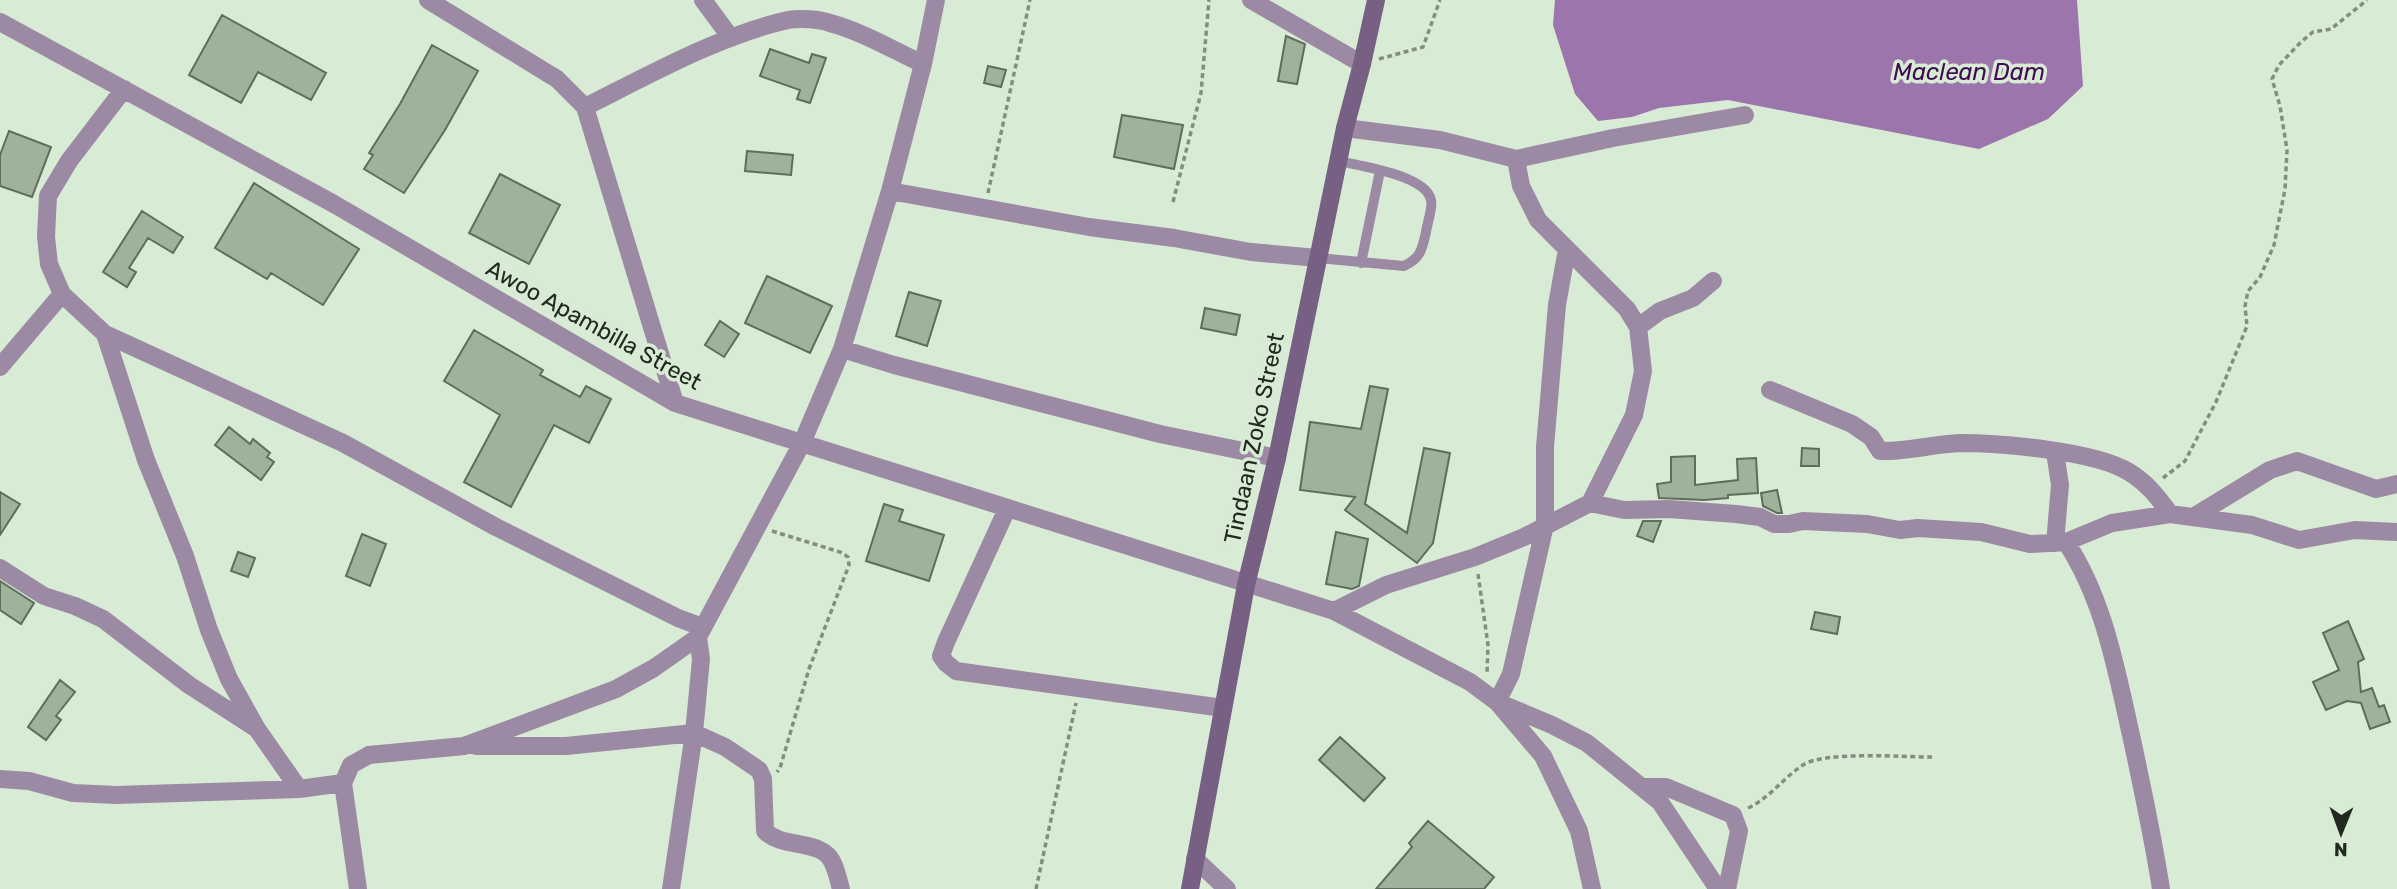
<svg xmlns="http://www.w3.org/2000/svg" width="2397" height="889" viewBox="0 0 2397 889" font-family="Rubik,sans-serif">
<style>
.water{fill:#9c75ad}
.building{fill:#9fb29c;stroke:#5d6e5a;stroke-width:2}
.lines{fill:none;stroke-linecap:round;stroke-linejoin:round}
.path{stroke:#828f7f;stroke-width:3.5;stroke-dasharray:5 3.5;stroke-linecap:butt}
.lane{stroke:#9c8aa4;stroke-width:10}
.street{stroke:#9c8aa4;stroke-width:18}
.secondary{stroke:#785f84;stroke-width:18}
.labels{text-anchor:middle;stroke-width:7;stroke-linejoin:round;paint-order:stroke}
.street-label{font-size:23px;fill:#222921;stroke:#d8ebd4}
.water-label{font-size:24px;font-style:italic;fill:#400b52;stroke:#d8ebd4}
</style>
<rect width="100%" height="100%" fill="#d8ebd4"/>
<path class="water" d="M1555,0H2077L2083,86L2048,119L1979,149L1728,100L1659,108L1632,117L1598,121L1575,94L1553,25Z"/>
<path class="building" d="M222,15L326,73L311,100L258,72L241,103L189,75Z
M1286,36L1305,44L1297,84L1278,81Z
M432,45L478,71L445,130L404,193L364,169L373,155L369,153L400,104Z
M770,49L809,63L812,54L826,58L810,103L797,99L800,90L760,76Z
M988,66L1006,70L1001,87L984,83Z
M1122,115L1183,125L1174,169L1114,157Z
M9,131L51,147L32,197L0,186V155Z
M747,151L793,155L791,175L745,171Z
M500,174L560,205L529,264L469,233Z
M254,183L359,249L323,305L271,273L267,279L215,248Z
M142,211L183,237L173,253L148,238L129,268L136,272L127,287L103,272Z
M767,276L832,306L810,353L745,323Z
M909,292L941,301L927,346L896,336Z
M1205,308L1240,315L1236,335L1201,328Z
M720,321L739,334L724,357L705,345Z
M474,330L543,370L540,375L580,397L586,386L611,399L589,443L554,425L511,507L464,482L500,415L444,381Z
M1370,386L1388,389L1365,504L1407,533L1424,448L1450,453L1433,543L1417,563L1345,510L1355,497L1300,490L1310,422L1361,429Z
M229,427L250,444L253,439L270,453L267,457L274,462L261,480L215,445Z
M1802,448L1819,449V466H1801Z
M1695,456V485L1738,480L1737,459L1756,458L1758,493L1728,495V498L1704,500L1659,498L1657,484L1671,482V457Z
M1777,490L1782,513H1777L1763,506L1761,493Z
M0,492L20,504L0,535Z
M884,504L903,510L899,521L944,535L929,581L866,561Z
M1643,521H1661L1653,542L1637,536Z
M1336,532L1368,539L1359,586L1352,589L1326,584Z
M362,534L386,544L370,586L346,576Z
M238,552L255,558L248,577L231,571Z
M0,581L34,603L21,624L0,610Z
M1815,612L1840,617L1837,634L1811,629Z
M2348,621L2364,659L2358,662L2361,692L2372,688L2379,707L2384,705L2390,722L2370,729L2361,703L2347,701L2326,710L2313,682L2339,670L2323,633Z
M60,680L75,692L56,716L61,720L46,740L28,727Z
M1340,737L1385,778L1364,801L1319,760Z
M1428,821L1494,877L1484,889H1376L1412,847L1409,843Z"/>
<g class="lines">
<path class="path" d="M1379,59L1423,47L1440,0
M988,193L1030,0
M1173,202L1201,93L1209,0
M2163,478L2185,461L2216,402L2247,326L2245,306L2248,291L2260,277L2274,245L2285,189L2287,150L2280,106L2272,79L2279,65L2301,42L2313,32L2331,29L2367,0
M772,531L840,552L848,557L849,565L809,669L780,768L777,772
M1478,574L1488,645L1487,674
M1748,808C1770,798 1783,778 1803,765C1823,751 1905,757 1932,757
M1036,889L1076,703"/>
<path class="lane" d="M1318,258L1404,266C1421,258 1422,249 1426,232C1427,223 1433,209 1431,200C1426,175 1360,166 1339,161
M1361,263L1380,171"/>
<path class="street" d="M428,0L557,79L585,107L675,403
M703,0L731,38
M1251,0L1362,64
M0,22L334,204L675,403L1334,611L1470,682L1497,702L1543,756L1579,831L1592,889
M124,89L69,161L48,196L46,237L49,264L62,294L105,334L343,443L496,527L678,618L702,627
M585,107C647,76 720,35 788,20C799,18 819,19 830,23C863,32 893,50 923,64
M1345,128L1440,140L1516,159L1613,138L1745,115
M1516,159L1521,186L1538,220L1627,309L1638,327
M890,191L1089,227L1174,238L1251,252L1318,258
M1567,249L1557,305L1545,447V525L1511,674L1497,702L1552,725L1587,743L1660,802L1718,889
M105,334L146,460L185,556L209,630L229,679L257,729L299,789
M842,349L894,365L1160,434L1277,458
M0,367L62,294
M1770,390L1852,424L1871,437L1880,451C1907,452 1933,444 1960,443C2001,443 2095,451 2129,472C2147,483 2158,497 2170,514
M2055,452L2060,485L2055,543
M1590,503L1624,510L1669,509L1736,514L1760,517L1774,524H1789L1803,521L1867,524L1900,530L1918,528L1981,532L2030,544L2066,542L2112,523L2170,514L2252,525L2299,540L2355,530L2397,532
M1007,509L946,642L941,656L946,663L956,671L1223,708
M2195,516L2270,470L2297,461L2376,489L2397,484
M2066,542C2104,600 2116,669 2131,735C2142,786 2153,837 2161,889
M0,568L44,596L75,606L103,619L189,685L254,727
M1334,611L1386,585L1475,557L1524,537L1590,503L1634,415L1643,371L1638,327L1660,311L1693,298L1713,281
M476,746H566L694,733L725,747L759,770L763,779L765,831C781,848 817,840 830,858C836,866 838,879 841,889
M0,779L29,781L73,793L116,795L299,789L343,783
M1642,787H1666L1733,815L1739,831L1727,889
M1195,859L1227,889
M358,889L343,783L351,765L369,755L464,746L616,689L654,668L698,637L802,443L842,349L890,191L923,64L936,0
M671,889L694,733L701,659L698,637"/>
<path class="secondary" d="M1190,889L1246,585L1277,458L1345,128L1362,64L1376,0"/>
</g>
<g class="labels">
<g class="street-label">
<text transform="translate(594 325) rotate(29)" y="8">Awoo Apambilla Street</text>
<text transform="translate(1254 438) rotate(-78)" y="8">Tindaan Zoko Street</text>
</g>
<g class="water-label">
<text x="1969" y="80">Maclean Dam</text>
</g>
</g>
<g transform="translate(2341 833) rotate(181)" stroke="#d8ebd4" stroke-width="5" paint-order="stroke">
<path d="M0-5L12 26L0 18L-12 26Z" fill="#222921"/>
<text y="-10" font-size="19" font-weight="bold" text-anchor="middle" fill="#222921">N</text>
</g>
</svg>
